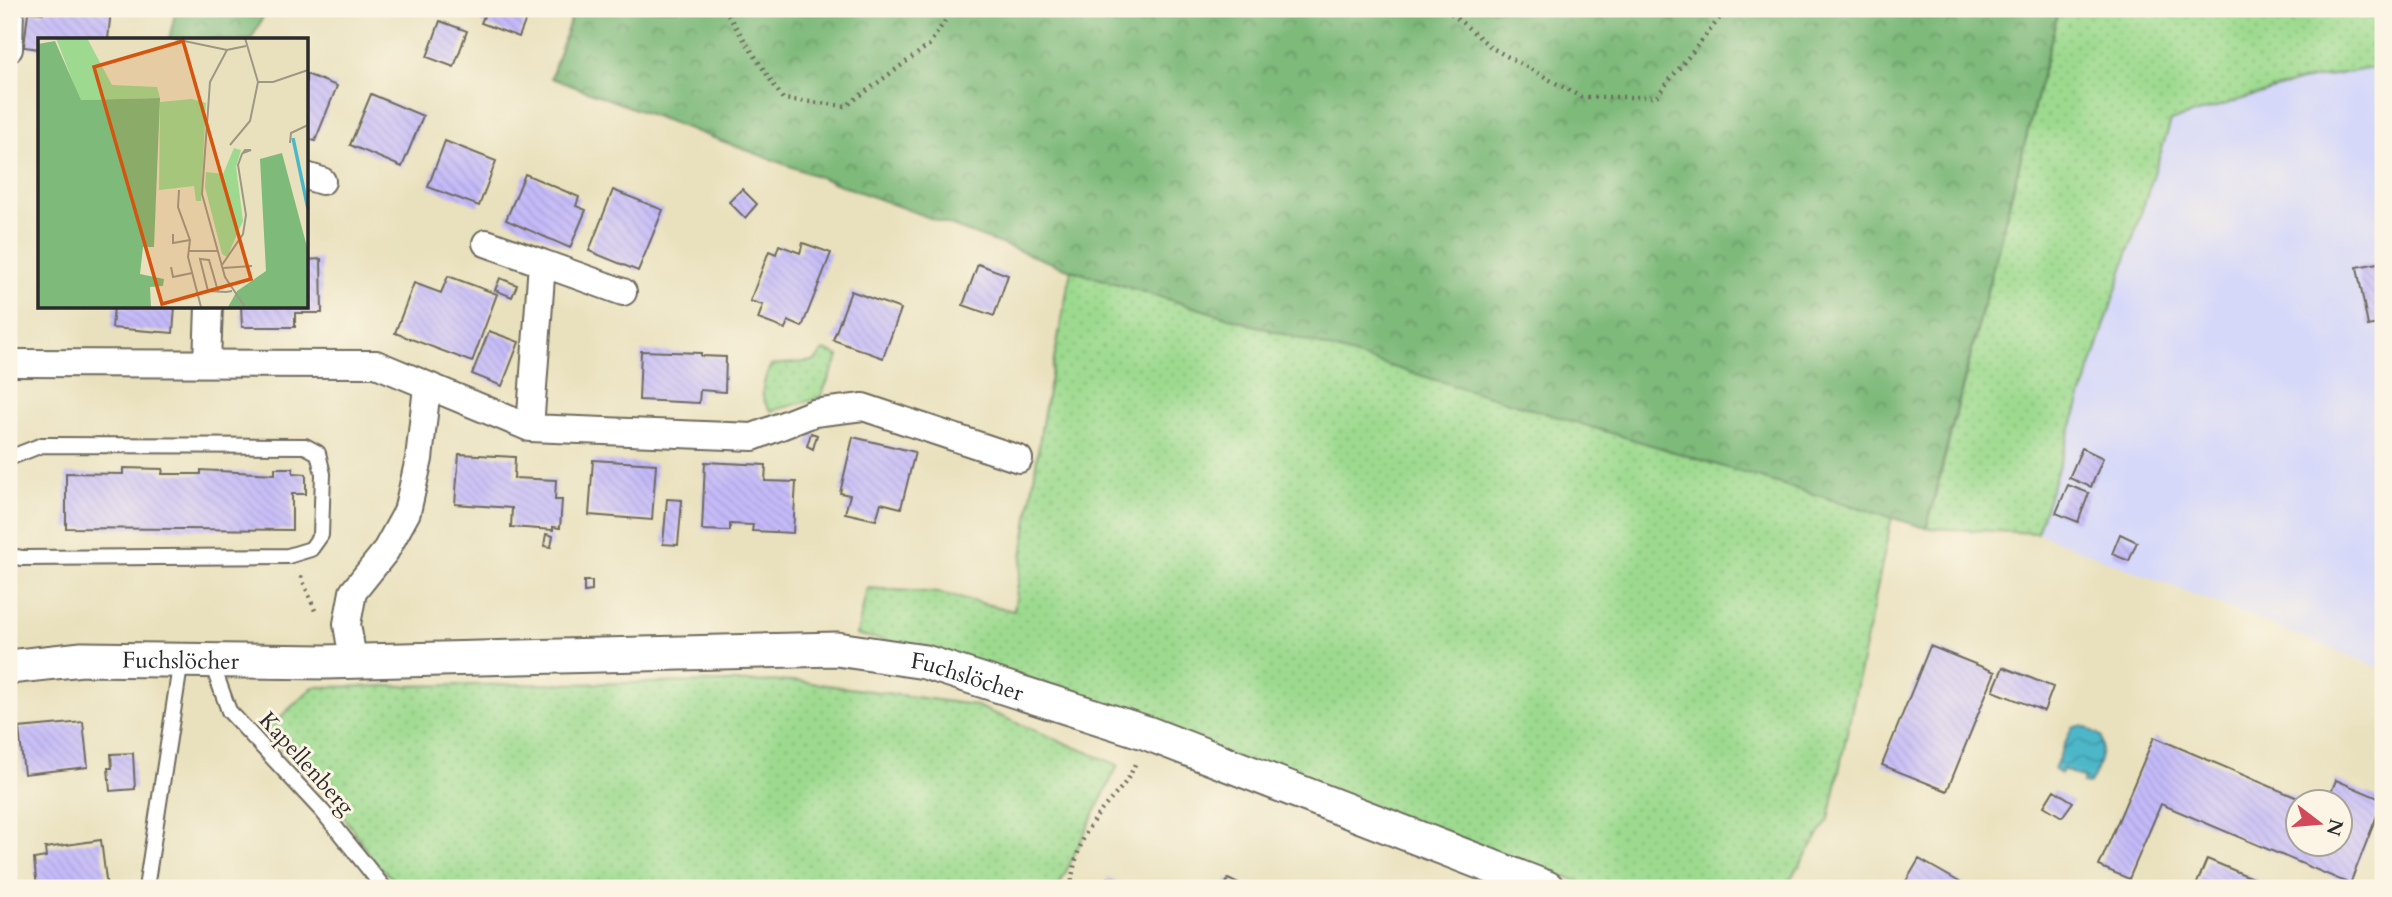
<svg xmlns="http://www.w3.org/2000/svg" width="2392" height="897" viewBox="0 0 2392 897" font-family="Cardo,serif">
<style>
.built{fill:#d5d8f9}
.grass{fill:url(#grass-dots);stroke:#64825d;stroke-width:2}
.forest{fill:url(#forest-crowns);stroke:#547252;stroke-width:2}
.water{fill:url(#water-waves);stroke:#3c717a;stroke-width:2}
.building{fill:url(#building-back-hatch)}
.lines{fill:none;stroke-linecap:round;stroke-linejoin:round}
.service-casing{stroke:#6e6b5e;stroke-width:18}
.minor-casing{stroke:#6e6b5e;stroke-width:30}
.tertiary-casing{stroke:#6e6b5e;stroke-width:37}
.path{stroke:#6e6b5e;stroke-width:4.5;stroke-dasharray:2 5;stroke-linecap:butt}
.service{stroke:#fff;stroke-width:14}
.minor{stroke:#fff;stroke-width:26}
.tertiary{stroke:#fff;stroke-width:33}
.labels{text-anchor:middle;stroke-width:6;stroke-linejoin:round;paint-order:stroke}
.street-label{font-size:23px;fill:#2b2b2b;stroke:#fcf5e5}
.inset-river{fill:none;stroke:#4db7ca;stroke-width:3.5}
.inset-road{fill:none;stroke:#9d9883;stroke-width:2}
.view{fill:#d5540f;fill-opacity:0.15;stroke:#d5540f;stroke-width:3.5}
.inset-edge{fill:none;stroke:#2b2b2b;stroke-width:3.5}
</style>
<defs>
<pattern id="grass-dots" width="8" height="8" patternUnits="userSpaceOnUse" patternTransform="scale(1.75)"><rect width="8" height="8" fill="#9dda8f"/><path d="M2 2h.1M6 6h.1" fill="none" stroke="#87bb7c" stroke-width="1.8" stroke-linecap="round"/></pattern>
<pattern id="forest-crowns" width="20" height="18" patternUnits="userSpaceOnUse" patternTransform="scale(1.75)"><rect width="20" height="18" fill="#7eba7a"/><path d="M2 6a3 3 0 1 1 6 0M12 15a3 3 0 1 1 6 0" fill="none" stroke="#679764"/></pattern>
<pattern id="water-waves" width="16" height="10" patternUnits="userSpaceOnUse" patternTransform="scale(1.75)"><rect width="16" height="10" fill="#4db7ca"/><path d="M0 5q4-4 8 0t8 0" fill="none" stroke="#4095a4"/></pattern>
<pattern id="building-back-hatch" width="6" height="6" patternUnits="userSpaceOnUse" patternTransform="scale(1.75)"><rect width="6" height="6" fill="#c4baf9"/><path d="M-1 5l2 2M0 0l6 6M5-1l2 2" fill="none" stroke="#a9a0d6"/></pattern>
</defs>
<rect width="100%" height="100%" fill="#fcf5e5"/>
<filter id="ink" filterUnits="userSpaceOnUse"><feTurbulence type="fractalNoise" baseFrequency=".0143" numOctaves="2"/><feDisplacementMap in="SourceGraphic" scale="14" xChannelSelector="R" yChannelSelector="G"/><feConvolveMatrix kernelMatrix="1 2 1 2 8 2 1 2 1" color-interpolation-filters="sRGB"/></filter>
<filter id="wash" filterUnits="userSpaceOnUse"><feTurbulence type="fractalNoise" baseFrequency=".00686" numOctaves="4" result="noise"/><feDisplacementMap in="SourceGraphic" scale="28" xChannelSelector="R" yChannelSelector="G"/><feGaussianBlur stdDeviation="1.57" result="paint"/><feColorMatrix in="noise" values="0 0 0 0 0 0 0 0 0 0 0 0 0 0 0 0 0 1.4 0 .05"/><feComposite in="paint" operator="in"/></filter>
<g filter="url(#wash)">
<rect width="100%" height="100%" fill="#e9e1bd"/>
<path class="built" d="M2383,66V669L2037,533L2171,121L2293,67L2301,81Z"/>
<path class="grass" d="M2059,9H2383V66L2301,81L2171,121L2037,533L1927,528Z
M1071,270L1892,516L1829,819L1785,888H1596L943,651L857,635L867,588L939,593L1014,611L1043,418Z
M824,350L839,356L820,398L771,411C757,397 763,382 771,365L815,361Z
M797,681L974,705L1118,765L1058,888H404L376,864L327,792L264,732L313,687Z"/>
<path class="forest" d="M176,9H267L251,40H169Z
M574,9H2059L1926,528L1071,270L551,78Z"/>
<path class="water" d="M2083,726L2101,736C2105,747 2097,777 2088,785L2082,784L2084,779L2063,769L2060,774L2054,769L2072,727Z"/>
<g id="blocks">
<path class="building" d="M44,9H111L108,40H40V49L24,47L28,12L43,13Z
M487,9H524L529,11L519,37L481,23Z
M440,21L467,31L454,67L427,57Z
M306,74L337,86L315,141L306,138Z
M371,94L423,116L402,167L350,145Z
M445,141L496,161L479,206L428,187Z
M525,174L579,197L576,206L586,210L570,248L506,220Z
M742,189L757,204L745,218L729,202Z
M613,190L663,210L638,271L589,251Z
M803,243L831,253L802,327L788,321L785,329L758,319L763,305L750,301L769,251L776,254L779,245L800,253Z
M321,259L322,313H295V327H242L241,306H306V260Z
M2383,262V323L2368,326L2357,267Z
M978,264L1008,275L994,316L963,305Z
M448,276L497,294L472,362L395,333L414,283L441,293Z
M500,278L517,285L512,297L495,290Z
M851,291L901,309L883,358L833,340Z
M114,306H175L173,333L112,328Z
M489,331L519,342L502,386L472,374Z
M641,351L701,353V356L726,357L725,392L700,390L699,403L639,400Z
M811,433L817,435L813,449L807,446Z
M853,437L915,452L901,508L881,503L876,520L845,513L850,495L840,493Z
M2082,448L2103,458L2091,487L2069,478Z
M459,454L515,457L514,478L556,480L555,500H562L560,528L553,527V530L511,527L512,508L455,504Z
M593,460L656,464L652,520L589,515Z
M705,462L766,465L765,481L796,482L793,533L752,531L753,525L730,524V531L702,530Z
M123,468L163,469L162,474H201V470L275,474V468H293V473L306,474V494H292V530L66,528V473L123,474Z
M2068,485L2089,493L2078,522L2056,513Z
M667,499L682,500L678,545L663,544Z
M546,534L553,536L551,547L544,546Z
M2120,534L2137,542L2129,561L2112,554Z
M584,581H592V591L584,592Z
M1930,646L1995,672L1947,791L1882,765Z
M2003,667L2053,687L2044,711L1993,691Z
M83,722L88,767L24,774L19,728Z
M2154,737L2307,802H2298V844H2340V802H2327L2336,780L2383,800L2350,884L2161,804L2129,879L2099,866Z
M133,753L135,789L110,791L108,768H112L111,754Z
M2054,790L2073,802L2062,817L2044,806Z
M101,840L107,888H37L34,859L46,857L45,848Z
M1919,859L1970,888H1902Z
M2207,859L2276,888H2195Z
M1108,878L1132,888H1104Z
M1228,879L1247,888H1224Z"/>
</g>
</g>
<g filter="url(#ink)">
<use href="#blocks" fill-opacity="0" stroke="#6e6b5e" stroke-width="2"/>
<g class="lines">
<g class="service-casing">
<path id="service" d="M9,458L42,445L305,446L318,453L323,474L321,535L311,549L288,556L22,558L9,556
M211,661L229,711L323,812L384,888
M146,888L181,660"/>
</g>
<g class="minor-casing">
<path id="minor" d="M9,49L10,9
M306,176L322,181
M486,243L542,263
M9,363L376,364L530,428L753,437L814,413L863,407L1019,459
M207,363L209,306
M530,428L542,263L623,292
M353,660L347,624L353,592L385,552L407,512L419,459L427,387"/>
</g>
<g class="tertiary-casing">
<g id="tertiary">
<path id="s1" d="M9,667L82,659L325,662L837,649L925,662L1147,733L1547,888"/>
</g>
</g>
<path class="path" d="M724,9L783,99L846,106L929,45L953,9
M1446,9L1492,48L1581,97H1656L1727,9
M301,576L316,613
M1072,888C1070,872 1081,840 1090,826C1104,803 1126,789 1135,764"/>
<use href="#service" class="service"/>
<use href="#minor" class="minor"/>
<use href="#tertiary" class="tertiary"/>
</g>
</g>
<g class="labels">
<g class="street-label">
<text dy="8" stroke="none"><textPath href="#s1" startOffset="172">Fuchslöcher</textPath></text>
<text dy="8" stroke="none"><textPath href="#s1" startOffset="962">Fuchslöcher</textPath></text>
<text transform="translate(307 763) rotate(48)" y="8">Kapellenberg</text>
</g>
</g>
<g transform="translate(38 38)">
<rect width="270" height="270" fill="#e9e1bd"/>
<path d="M18,0H49L74,47L119,49L122,60L42,62ZM154,61L168,65L163,163H158L156,148L121,152L122,64ZM196,110L203,112L198,129L205,183L189,219L184,216L167,149L168,134L185,136Z" fill="#9dda8f"/>
<path d="M17,3L43,62L122,60L116,209H105L102,236L126,241L125,248L112,249L113,269H0V6ZM244,115L269,209V269H190L199,253L228,233L222,121Z" fill="#7eba7a"/>
<path class="inset-river" d="M255,100L270,171"/>
<path class="inset-road" d="M132,0L189,12M207,0L220,44H235L270,32M252,105L253,95L270,87M192,107L212,83L220,44M141,152L140,169L152,202L150,219L163,269M135,196V205L152,202M151,213H179M184,227L205,196L208,177L200,127L204,116L207,112H213L205,115M133,229L135,239L154,235M185,230L214,228M180,253L171,222L162,221L170,253L188,254L194,253M207,269L187,239L164,156L172,44L189,12L208,8"/>
<path class="view" d="M145,3L213,241L124,266L56,29Z"/>
<rect width="270" height="270" class="inset-edge"/>
</g>
<rect width="2392" height="897" fill="none" stroke="#fcf5e5" stroke-width="35"/>
<g transform="translate(2319 823) rotate(106)"><circle r="33" fill="#fcf5e5" stroke="#a8a49b" stroke-width="2"/>
<path d="M0-5L12 26L0 18L-12 26Z" fill="#d1495b"/>
<text y="-10" font-size="19" font-weight="bold" text-anchor="middle" fill="#2b2b2b">N</text>
</g>
</svg>
